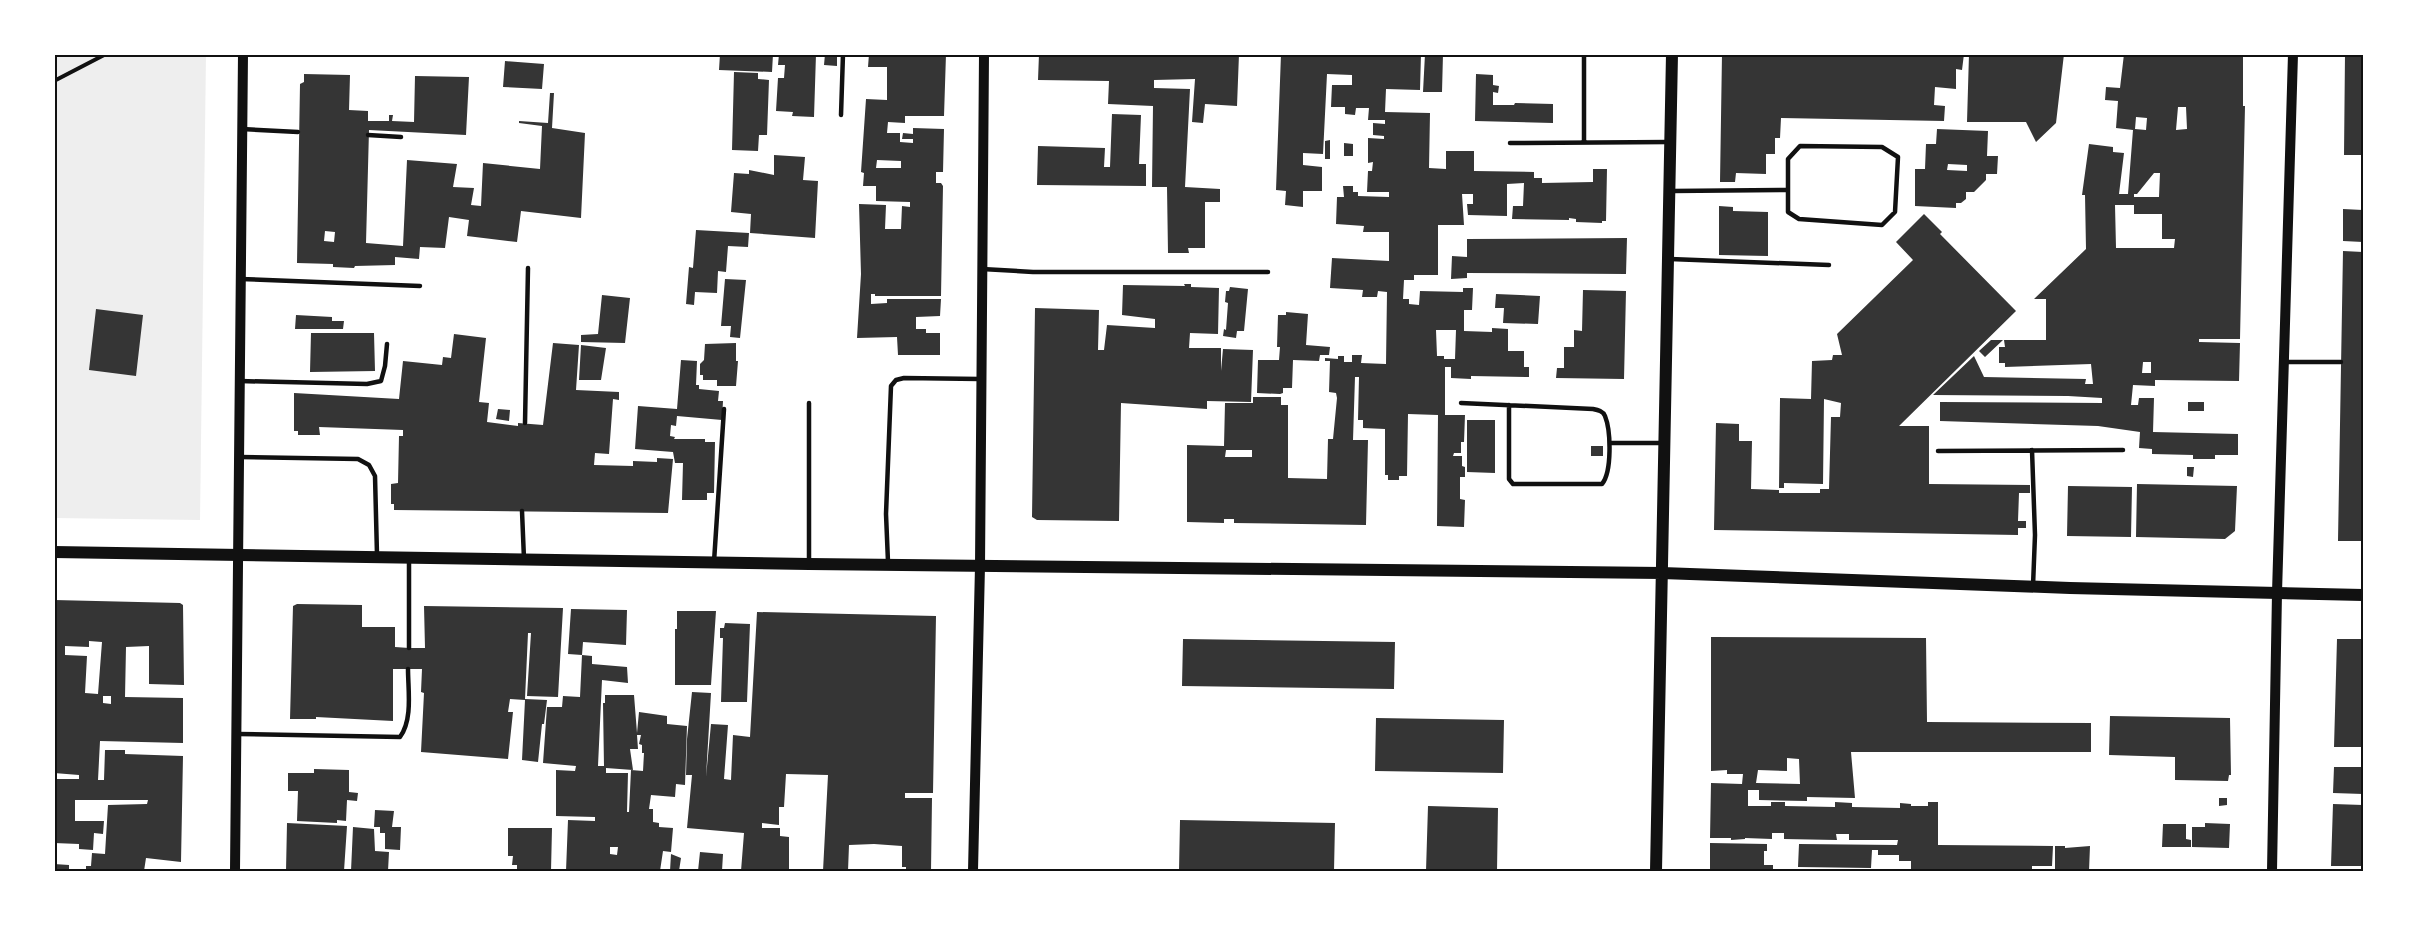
<svg xmlns="http://www.w3.org/2000/svg" width="2417" height="925" viewBox="0 0 2417 925" font-family="Quicksand,sans-serif">
<style>
.green{fill:#eee}
.building{fill:#353535;fill-rule:evenodd}
.lines{fill:none;stroke-linecap:round;stroke-linejoin:round}
.path{stroke:#111;stroke-width:4}
.service{stroke:#111;stroke-width:4.5}
.tertiary{stroke:#111;stroke-width:10}
.secondary{stroke:#111;stroke-width:12}
.neatline{fill:none;stroke:#111;stroke-width:2}
</style>
<rect width="100%" height="100%" fill="#fff"/>
<path class="green" d="M54,54H206L200,520L54,518Z"/>
<path class="building" d="M720,54H773L772,72L719,70Z
M779,54H816L814,117L792,116L793,112L776,111L778,78H784L785,65H778Z
M825,54H837V66L824,65Z
M869,54H946L944,116H905V123L888,122L887,133H900V142L913,143V139H902L903,133L913,134V128L944,129L943,172H936V183H941L943,186L941,296H875V294H871V304L887,303V299H941L940,316L916,317V329H926V333H940V355H898L897,337L857,338L861,274L859,204L886,205L885,229H901L902,206L910,207V202L876,201V186H863L864,173L861,172L866,99L887,100V67H868ZM877,160L901,161V168H876Z
M1039,54H1239L1237,106L1205,104L1203,123L1192,122L1195,79L1154,80V88L1190,89L1185,187L1220,189V202H1205V248H1188L1189,253H1168L1167,187H1152L1153,106L1108,104L1109,81L1038,80Z
M1281,54H1421L1420,90L1386,89L1385,112L1430,113L1429,168L1446,169V151H1474V171L1534,172V178H1542V183L1593,182V169H1607L1606,221H1602V223L1576,222V219L1569,218V220L1512,219L1513,206H1523L1524,183L1507,184V216L1468,215L1467,204H1473V194H1462L1464,225H1438V275H1414V280H1404L1403,299H1409V304L1419,305L1420,291L1463,292V288H1473L1472,310H1464V331L1492,332V328L1508,329V351H1524V367H1529V377L1471,376V379L1451,378V367H1445V415H1465L1464,442H1461V453H1454L1453,456H1462V466L1465,467V477H1460V499L1465,500L1464,527L1437,526L1438,415L1408,414L1407,476H1399V480H1388V475H1385V429L1363,428V420H1358L1359,377H1355L1353,440H1368L1366,525L1234,523V519H1224V523L1187,522V445L1224,446L1225,403H1253V397H1281V405H1288V478L1327,479L1328,439H1333L1337,398L1336,393L1329,392L1330,361H1325V358L1338,359V356H1344V362H1352V355H1362L1361,363L1386,364L1387,292L1378,291L1377,297H1362L1363,290L1330,288L1332,258L1389,261V232H1363L1364,226L1336,224L1337,197H1344L1343,186H1353V192H1358V196L1389,197V192H1367L1368,171H1372L1373,162L1368,163V138L1384,139V136L1373,135V123L1385,124V120H1368L1369,108H1356L1355,115L1345,114V107H1331L1332,85H1352V75L1327,74L1323,154L1303,153V165L1322,167V191H1303V207L1285,205L1286,191L1276,190ZM1436,330H1456L1455,359H1444V356H1437ZM1226,450H1252V457H1225Z
M1425,54H1443L1442,92H1423Z
M1722,54H1964L1962,70L1956,69V89L1935,87L1934,105L1945,106L1944,121L1781,118L1780,138H1775V154H1766V174L1736,173L1735,182H1720Z
M1969,54H2064L2056,123L2036,142L2026,122H1967Z
M2124,54H2243V106H2245L2240,339H2199V342L2240,343L2239,381L2155,380V386L2133,385L2131,405H2138L2139,398H2154L2153,432L2238,434V455H2215V459H2193V455L2152,454V449L2139,448L2140,432L2098,426L1940,421V402L2102,403V398L2068,396L1933,395L1974,356L1984,377L2086,379L2085,384H2093L2091,364L2005,367V363H1999V347H2005L2004,340H2046V299H2034L2086,249L2085,195H2082L2089,144L2113,147V152L2124,153L2119,194H2128L2133,130L2116,128L2118,101L2105,100L2106,87L2120,88ZM2178,107H2186L2187,129L2176,130ZM2136,117L2147,118L2146,130L2135,129ZM2154,173H2160L2159,197H2134V194H2137ZM2115,205H2134V214H2162V239H2175L2174,248H2116ZM2143,362H2151V373H2142Z
M2345,54H2363V155H2344Z
M505,61L544,64L542,89L503,87Z
M734,72L758,73V79L769,80L767,135H759L758,151L732,150Z
M304,74L350,75L349,110L368,111V121H389V115H393L392,121L414,122L415,76L469,77L466,135L369,130L366,243L403,246L407,160L457,164L453,187L474,188L471,205L481,206L483,163L540,169L542,126L519,123V121L548,123L550,93H554L552,128L585,133L581,218L521,211L517,242L467,236L469,220L449,217L445,248L420,247L419,259L395,257V265L355,266L354,268L333,267V264L297,263L300,84L304,82ZM325,231L335,232L334,242L324,241Z
M1476,74L1493,75V85L1499,86L1498,93L1493,92V105H1514L1515,103L1553,104V123L1475,121Z
M1112,114L1141,115L1139,164H1146V186L1037,185L1038,146L1105,148L1104,167H1110Z
M1937,129L1988,131L1987,156H1998L1997,174H1986V180L1974,192H1966V199L1961,203H1956V208L1915,206V169H1925L1926,144H1936ZM1948,164L1967,165V171L1947,170Z
M1330,140V159H1325V141Z
M1344,143L1353,144V156H1344Z
M774,155L805,157L803,180L818,181L815,238L750,233L751,214L731,212L734,173L749,174V170L774,175Z
M1719,206L1733,207V211L1768,212V256L1719,255Z
M2343,209L2363,210V242L2343,241Z
M1924,214L1942,232L1940,234L2016,311L1899,426H1929V484L2030,485V493H2019L2018,521H2026V528H2018V535L1714,530L1716,423L1739,424V441H1752L1751,489L1779,490V493H1820V489H1829L1831,417H1840L1841,403L1824,399L1823,484L1784,483V488H1779L1780,398L1811,399L1812,361L1832,360L1833,355H1842L1837,334L1913,260L1896,242Z
M696,230L749,233L748,247L728,246L726,272L718,271L717,293L695,292L694,305L686,304L689,267L693,268Z
M1627,238L1626,274L1467,273V278L1451,279L1452,256L1467,257V239Z
M2343,251L2363,252V541H2338Z
M725,279L746,280L740,338L730,337L731,326H721Z
M1184,284H1191V287L1219,288L1218,334L1190,333L1189,348H1221V371L1223,349L1253,350L1251,402L1207,401V409L1121,403L1119,521L1037,520L1032,517L1035,308L1099,310L1098,350H1104L1107,325L1155,328V319L1122,315L1123,285L1185,286Z
M1230,287L1248,289L1244,331H1237L1236,338L1223,336L1224,329L1226,330L1228,303L1225,302L1226,291H1229Z
M1583,290L1626,291L1624,379L1556,378L1557,368H1564V347H1574V330L1582,331Z
M1496,294L1540,296L1538,324L1503,323L1504,308H1495Z
M602,295L630,298L625,343L581,342V335L598,334Z
M96,309L143,315L136,376L89,370Z
M1286,312L1308,314L1306,345L1330,347L1329,355H1320L1319,361L1293,360L1292,388H1283V393L1280,394L1257,393L1258,360H1279L1280,347H1277L1278,315H1286Z
M296,315L332,317V321H344L343,329H295Z
M311,333H374L375,371L310,372Z
M454,334L486,338L479,402L489,403L487,422L518,426V423L543,425L553,343L579,345L576,390L619,392V400L613,399L609,454L595,453L594,465L633,466V461L657,462V458L673,459L668,513L394,510V504H391V484L398,483L399,436H403V430L319,427L320,435H298V431H294V393L399,399L403,361L442,365L443,357L451,358Z
M1991,340H2003L1985,357L1979,351Z
M736,343V361H738L736,386H717V380H703V375H700V364L704,360L705,344Z
M581,345L606,348L601,380H579Z
M681,360L697,361L696,385H699V389L719,391L718,401H723L722,420L677,416L676,426L671,425L670,436L675,437L674,439H705V442H715L714,493H707V500H682L683,463H675L673,452L635,449L638,406L677,409Z
M2188,402H2204V411H2188Z
M498,409L510,410L509,421L496,419Z
M1467,420H1495V473L1467,472Z
M1591,446H1603V456H1591Z
M2187,467H2194L2193,477L2187,476Z
M2137,484L2237,486L2235,531L2225,539L2136,537Z
M2068,486L2132,487L2131,537L2067,536Z
M54,600L180,603L183,605L184,685L149,684V646L126,647L125,697L183,698V743L100,741L98,780H104L105,750H125V754L183,756L181,862L146,858L144,871H86V866H91L92,853L105,854L108,805L147,804L148,800H75V821H104L103,834L94,833L93,850L79,849V844L54,843V779H79V775L54,773V717H56L57,707H54ZM89,641L102,642L98,694L85,693L87,656L65,655V646L89,647ZM103,696H111V704L103,703Z
M297,604L362,605V627H395V647L409,648H425L424,606L563,608L558,697L527,696L531,633H528L525,699L547,700L544,724H542L538,762L522,760L525,700L510,699L508,712H513L508,759L421,752L424,693L421,692L422,669H393V721L316,717V719H290L293,606Z
M571,609L627,610L626,645L583,642L582,655L568,654Z
M677,611H716L711,685H675V629H677Z
M757,612L936,616L933,793H905V798H932L931,871H906V867H902V846L874,844L849,845L848,871H823L828,775L786,774L784,807H779V825L762,823V828H780V836L789,837V871H741L744,833L687,828L692,775H686L687,739L692,692L711,693L706,777L711,724L728,725L724,779L731,780L733,735L750,737Z
M725,623L750,624L747,702H721L723,638H720V628H724Z
M1711,637L1926,638L1927,722L2091,723V752H1851L1855,798L1807,797V801L1759,800V790H1748V806H1771V802H1785V806L1835,807V802L1852,803V807L1900,808V803L1911,804V806H1928V802H1938V845L2053,846L2052,866H2032V871H1911V861H1899V855H1878V850H1872L1871,868L1798,867L1799,844L1897,845L1898,840H1849V834H1836L1837,840L1784,839V833H1772V839L1745,838V839L1731,840V838H1710L1711,783L1742,784L1743,774H1727V770L1711,771ZM1787,758L1799,759L1800,784L1756,783L1758,770L1787,771Z
M1183,639L1395,642L1394,689L1182,686Z
M2337,639H2363V747H2334Z
M582,655L592,656V664L627,667L628,683L602,680L598,766H604L603,703H605V695H634L637,733L639,712L667,716V724L687,726L685,785L676,784L675,797L651,795L649,809H653V822L659,823V827L673,828L671,852L663,851L660,871H566L568,820L595,821V817L556,816V770L575,771L576,766L543,763L547,707H562L563,696L580,697ZM637,735H641L639,744L642,745V753H644L643,771L631,770L629,812H627L628,773H606V768L633,770L630,749H638ZM610,847H618L617,855L610,854Z
M2110,716L2230,718L2231,775H2229L2228,781L2175,780V757L2109,755Z
M1376,718L1504,720L1503,773L1375,771Z
M2334,767H2363V794L2333,793Z
M314,769L349,770V792L358,793L357,801L347,800L346,821L337,820V823L297,821L298,791H288V773H314Z
M2219,798H2227V805L2219,806Z
M2333,804L2363,805V866H2331Z
M1428,806L1498,808L1497,871H1426Z
M375,810L394,811L392,827H401L400,850L385,849V833H380V827H374Z
M1180,820L1335,823L1334,871H1179Z
M287,823L347,826L344,871H286Z
M2205,823L2230,824L2229,848L2192,847V827H2205Z
M2163,824H2186V839L2191,840V847H2162Z
M353,827L374,829L375,851L389,852L388,871H351Z
M508,828H552L551,871H517V865H512L513,856H508Z
M1710,843L1767,844V851H1764V865H1773V871H1710Z
M2055,846H2065V848L2090,846L2089,871H2055Z
M700,852L723,854L722,871H698Z
M671,854L681,858L679,871H670Z
M54,864L69,865V871H54Z"/>
<g class="lines">
<path class="path" d="M54,81L106,54"/>
<path class="service" d="M841,115L843,54
M242,129L298,132
M368,135L401,137
M1584,142V54
M1510,143L1669,142
M1800,146L1882,147L1898,157L1895,212L1882,225L1799,219L1788,212V159Z
M1672,191L1786,190
M1670,259L1829,265
M982,269L1033,272H1268
M240,279L420,286
M2283,362H2341
M240,381L367,384L381,381L385,366L387,344
M1461,403L1593,409C1598,410 1603,411 1605,416C1611,431 1612,472 1602,484H1513L1509,479V405
M525,423L528,268
M1610,443H1662
M2032,450L2035,535L2033,586
M1938,451L2123,450
M239,457L358,459L369,465L375,476L377,555
M522,511L524,559
M714,562L724,409
M888,562L886,514L891,386L896,380L904,378L980,379
M809,563V403
M409,648V559
M238,734L400,737C413,719 408,690 408,669"/>
<path class="tertiary" d="M235,871L243,54
M973,871L980,566L984,54
M2272,871L2277,593L2293,54"/>
<path class="secondary" d="M54,552L809,564L1662,573L2070,588L2363,595
M1656,871L1672,54"/>
</g>
<rect width="2417" height="925" fill="none" stroke="#ffffff" stroke-width="111"/>
<rect x="56" y="56" width="2306" height="814" class="neatline"/>
</svg>
